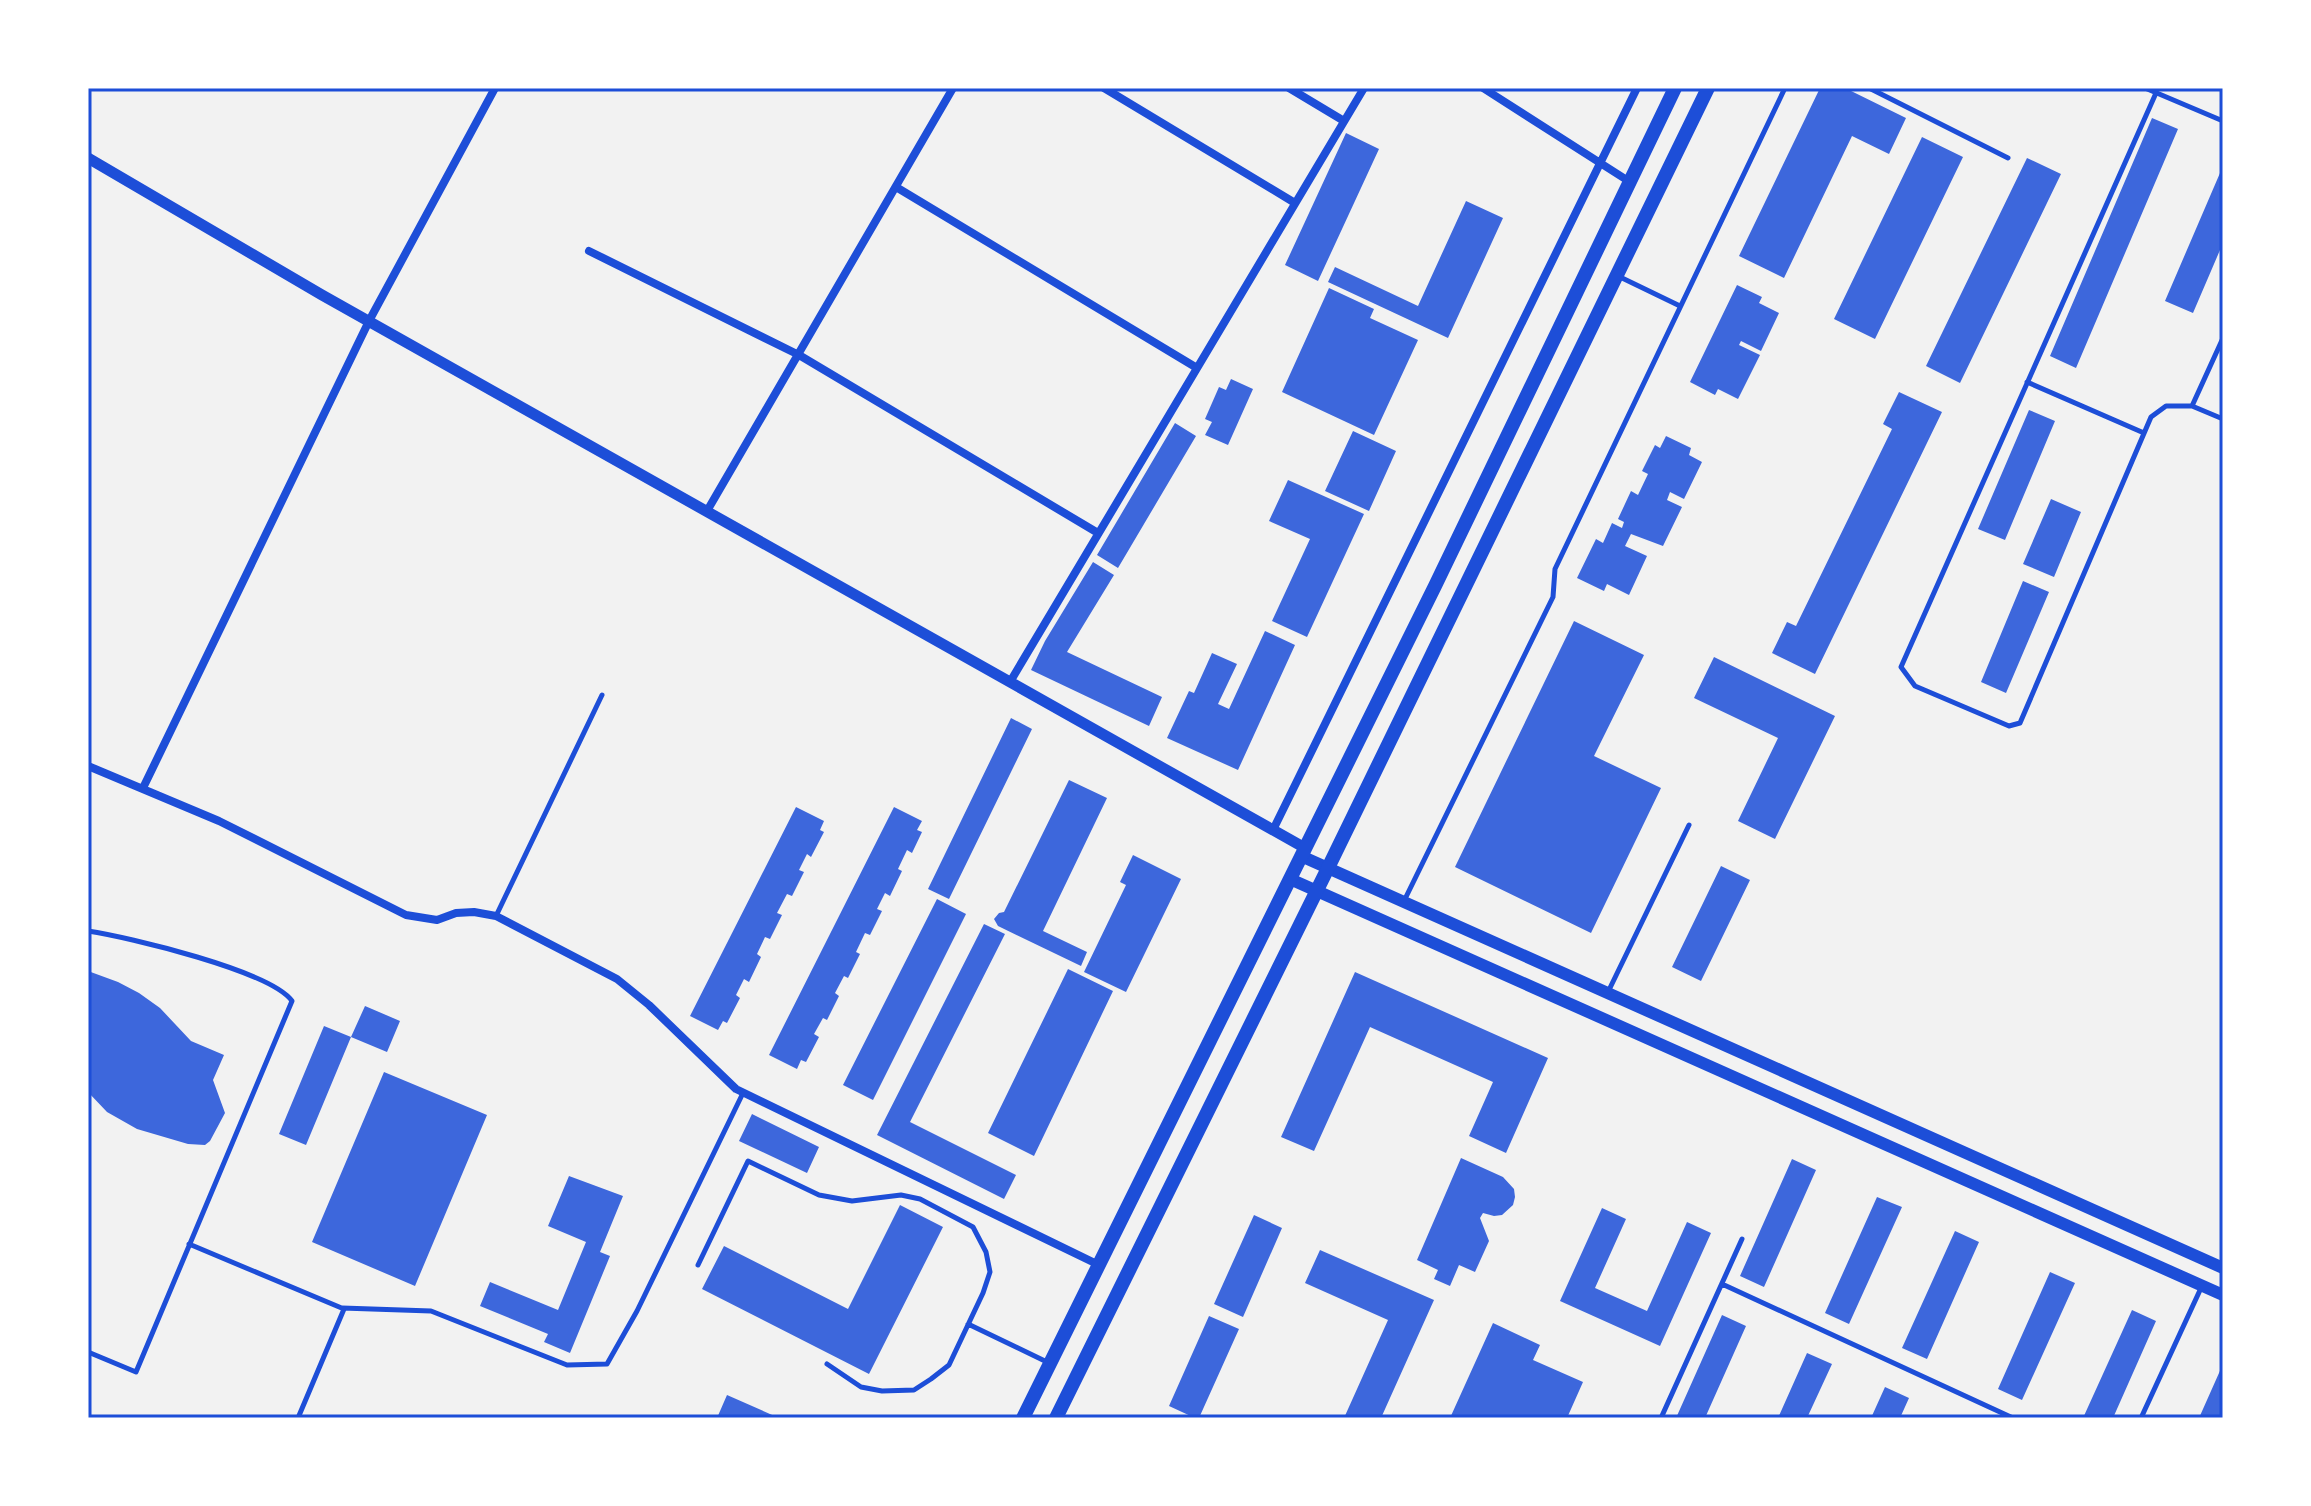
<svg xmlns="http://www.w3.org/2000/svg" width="2311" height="1506" viewBox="0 0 2311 1506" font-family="Commissioner,sans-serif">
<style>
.building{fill:#3d67dc}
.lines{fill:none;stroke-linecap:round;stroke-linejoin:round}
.service{stroke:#1d4ed8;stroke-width:5}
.minor{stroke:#1d4ed8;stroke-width:8}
.tertiary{stroke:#1d4ed8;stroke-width:11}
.secondary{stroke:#1d4ed8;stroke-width:12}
.primary{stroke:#1d4ed8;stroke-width:14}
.neatline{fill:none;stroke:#1d4ed8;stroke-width:3}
</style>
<rect width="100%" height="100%" fill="#f2f2f2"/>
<path class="building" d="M1820,88H1845L1906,118L1889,154L1852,136L1784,278L1739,256Z
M2152,118L2178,129L2076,368L2050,356Z
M1346,133L1379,149L1318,281L1285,265Z
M1922,137L1963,157L1875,339L1834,319Z
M2027,158L2061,174L1960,383L1926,366Z
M2223,166V243L2193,313L2165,301Z
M1466,201L1503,218L1448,338L1328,282L1335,267L1418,306Z
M1737,285L1762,297L1759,303L1779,313L1761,351L1741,341L1739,345L1760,355L1738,399L1718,389L1715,395L1690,382Z
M1329,288L1374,309L1370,318L1418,340L1374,435L1282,392Z
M1231,379L1253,389L1228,445L1205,435L1212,422L1205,419L1219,387L1226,390Z
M1899,392L1942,412L1815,674L1772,653L1787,622L1796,626L1892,429L1883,424Z
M2029,410L2055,421L2005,540L1978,529Z
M1175,423L1196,436L1118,568L1097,555Z
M1353,431L1396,451L1369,511L1325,491Z
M1666,436L1691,448L1689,455L1702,462L1684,499L1670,492L1667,500L1682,507L1663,546L1631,534L1625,546L1647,556L1629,595L1607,584L1604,591L1577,578L1596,539L1603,543L1612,523L1622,528L1624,522L1618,519L1631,491L1638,495L1648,474L1642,471L1655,445L1660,448Z
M1288,480L1364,514L1307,637L1272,621L1310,539L1269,521Z
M2051,499L2081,512L2054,577L2023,564Z
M1093,562L1114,575L1067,652L1162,697L1149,726L1031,670L1045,641Z
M2023,581L2049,592L2006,693L1981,682Z
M1574,621L1644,655L1594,756L1661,788L1591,933L1455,867Z
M1265,631L1295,645L1238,770L1167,738L1189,691L1194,693L1212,653L1237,664L1218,704L1229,709Z
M1714,657L1835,716L1775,839L1738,821L1778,738L1694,698Z
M1011,718L1032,729L949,899L928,889Z
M1069,780L1107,798L1043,931L1087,952L1081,966L998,926L994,919L999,913L1004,912Z
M796,807L824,821L820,830L824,832L811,857L807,854L799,870L804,872L792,896L787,894L777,913L782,915L770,939L765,937L757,954L761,957L749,982L744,979L736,995L740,998L727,1023L723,1021L718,1030L690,1016Z
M894,807L922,821L917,830L922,832L912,853L907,850L898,869L902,871L890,896L885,893L877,909L882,911L870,935L865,933L856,952L860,954L848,978L844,976L835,993L839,996L827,1020L823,1018L814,1034L819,1037L806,1062L801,1060L797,1069L769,1055Z
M1133,855L1181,879L1126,992L1084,972L1126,885L1120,882Z
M1721,866L1750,880L1701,981L1672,967Z
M937,899L966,914L873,1100L843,1085Z
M984,924L1005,934L910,1122L1016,1175L1004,1199L877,1135Z
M1068,969L1113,991L1034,1156L988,1133Z
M88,971L118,982L139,993L160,1008L191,1041L224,1055L213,1080L225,1113L210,1141L205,1145L188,1144L137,1129L107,1112L88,1092Z
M1355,972L1548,1058L1506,1153L1469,1136L1493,1082L1370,1027L1314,1151L1281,1137Z
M365,1006L400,1021L387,1052L351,1037Z
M324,1026L351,1037L306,1145L279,1134Z
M384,1072L487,1115L415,1286L312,1242Z
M752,1114L819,1147L807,1173L739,1141Z
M1461,1158L1503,1177L1514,1189L1515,1197L1513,1205L1502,1215L1494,1216L1483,1213L1480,1218L1489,1241L1475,1272L1459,1265L1450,1286L1434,1279L1438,1270L1417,1260Z
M1792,1159L1816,1170L1764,1287L1740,1276Z
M569,1176L623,1196L600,1252L610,1256L570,1353L544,1342L548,1334L480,1306L490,1282L558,1310L586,1242L548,1226Z
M1877,1197L1902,1207L1849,1324L1825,1313Z
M900,1205L943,1227L869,1374L702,1289L724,1246L848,1309Z
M1602,1208L1626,1219L1595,1288L1647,1311L1687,1222L1711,1233L1660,1346L1560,1301Z
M1254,1215L1282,1228L1243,1317L1214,1304Z
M1955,1231L1979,1242L1927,1359L1902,1348Z
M1320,1250L1434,1300L1381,1418H1344L1388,1320L1305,1283Z
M2050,1272L2075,1283L2022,1400L1998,1389Z
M2132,1310L2156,1321L2113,1418H2083Z
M1722,1315L1746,1326L1705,1418H1676Z
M1209,1316L1239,1329L1199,1418H1195L1169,1406Z
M1493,1323L1540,1345L1533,1360L1583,1382L1567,1418H1450Z
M1807,1353L1832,1364L1807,1418H1778Z
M2223,1364V1418H2199Z
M1885,1387L1909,1398L1900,1418H1871Z
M727,1395L779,1418H717Z"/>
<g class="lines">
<path class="service" d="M1869,88L2008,158
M2145,88L2223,121
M2156,93L1901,667L1915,686L2009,726L2020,723L2151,417L2166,406H2192
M1620,277L1680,306
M2223,338L2192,406L2223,419
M2027,382L2144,433
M1404,901L1553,597L1555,569L1785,88
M496,916L602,695
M88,931C128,937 271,971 292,1001L136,1372L88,1352
M1608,992L1689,825
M189,1244L344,1309L298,1418
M698,1265L748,1161L819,1195L852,1201L901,1195L920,1199L973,1227L986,1252L990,1272L983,1293L949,1365L931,1379L914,1390L882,1391L861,1387L827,1364
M1722,1284L2013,1418
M342,1308L431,1311L567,1365L607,1364L637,1311L743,1093
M968,1324L1047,1362
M1661,1418L1742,1239
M2141,1418L2201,1288"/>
<path class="minor" d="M1104,88L1295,203
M1289,88L1344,121
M1483,88L1630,182
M896,187L1197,368
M589,251L799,355L1098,533
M707,511L953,88
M1010,682L1364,88
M88,766L219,821L406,915L437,920L456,913L474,912L496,916L617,979L649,1005L736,1089L1099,1265
M143,788L369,321L495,88
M1273,830L1637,88"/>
<path class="tertiary" d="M88,158L322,295L1305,848"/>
<path class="secondary" d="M1301,856L2223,1268
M1290,879L2223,1295"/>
<path class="primary" d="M1023,1418L1435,586L1675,88
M1056,1418L1328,868L1708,88"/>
</g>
<rect width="2311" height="1506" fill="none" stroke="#ffffff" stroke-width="180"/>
<rect x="90" y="90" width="2131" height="1326" class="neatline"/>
</svg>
